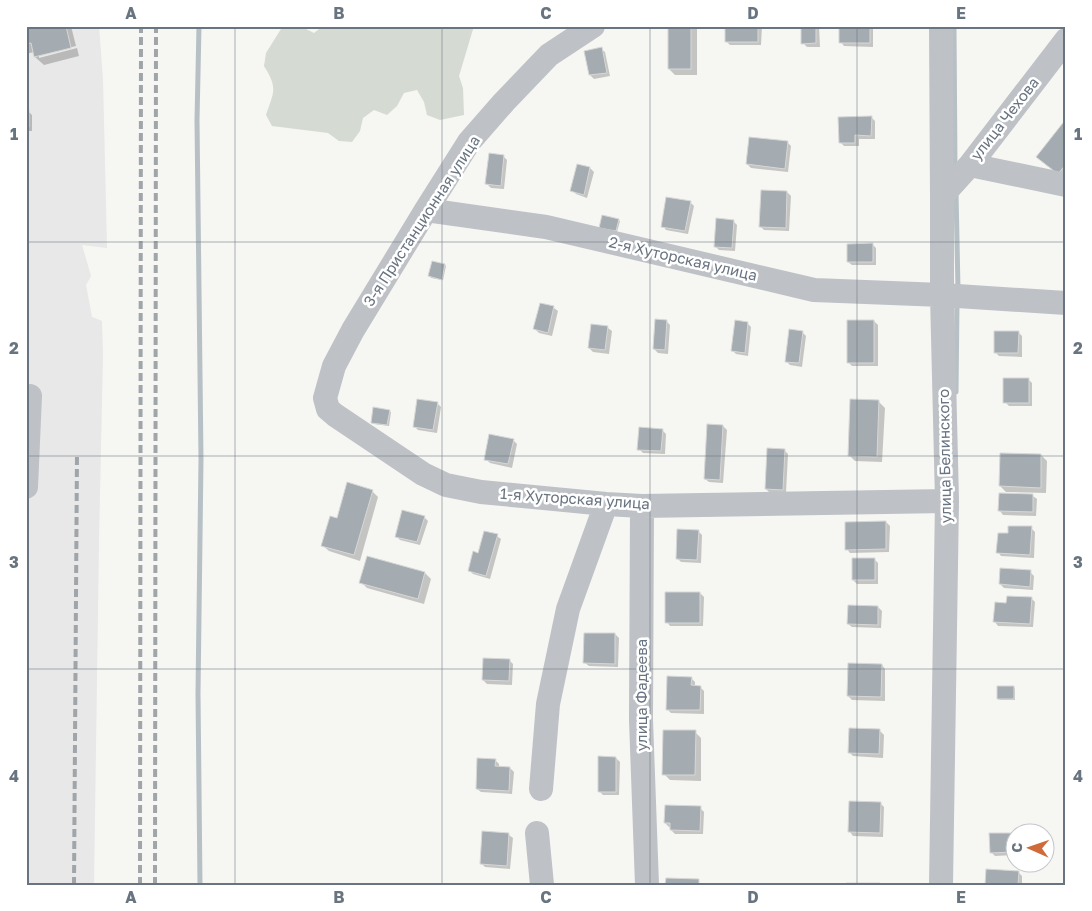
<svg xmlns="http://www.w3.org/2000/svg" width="1092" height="911" viewBox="0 0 1092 911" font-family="'Golos Text',sans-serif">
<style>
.built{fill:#e7e8e7}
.green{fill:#d5dad3}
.shadow{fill:#0003}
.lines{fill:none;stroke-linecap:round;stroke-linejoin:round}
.stream{stroke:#b7c0c5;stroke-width:5}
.building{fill:#a4abb1;stroke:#d7d8d6}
.minor{stroke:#bec1c5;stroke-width:24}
.rail{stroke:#a0a5aa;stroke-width:4;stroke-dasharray:8 4;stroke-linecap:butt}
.grid{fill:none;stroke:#697481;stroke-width:1;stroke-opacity:0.55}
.labels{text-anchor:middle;stroke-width:5;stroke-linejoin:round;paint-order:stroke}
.street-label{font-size:15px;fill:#697481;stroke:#fff}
.neatline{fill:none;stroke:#697481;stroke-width:2}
.grid-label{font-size:16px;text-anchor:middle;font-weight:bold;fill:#697481}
</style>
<rect width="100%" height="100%" fill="#f6f6f3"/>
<path class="built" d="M26,26H99L103,80L107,248L82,245L91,276L86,285L92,317L102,321L103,354L99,540L94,885H26Z"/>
<path class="green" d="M285,26H300L314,33L323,26H474L459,76L463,88L464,115L440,120L427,115L424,102L417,90L404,93L397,106L387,115L374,110L363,118L360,131L352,142L339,141L328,133L272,126L266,115C274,92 278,88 264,66L266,53L281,29Z"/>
<path class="shadow" d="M26,26H71L76,46L39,55V58L77,48L79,56L44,65L35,57L34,52L26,54Z
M669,26H697V75H675L669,69Z
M727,26H762L761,45H730L726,41Z
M802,26H819L820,47H807L803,43Z
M841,26H873V47L844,46L841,42Z
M601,49L605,52L610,76L594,79L590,75Z
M26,111H28L32,115V131H26Z
M871,117L875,121V139H859V146H844L840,142Z
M1066,121V180L1046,165L1038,157Z
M787,142L791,146L788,172L751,168L747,164Z
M503,156L507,160L504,189L491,188L487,184Z
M590,168L594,172L587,198L576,194L572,190Z
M787,192L791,196L789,231L764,230L760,226Z
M690,202L694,206L688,234L666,230L663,226Z
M618,220L620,221L617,232L602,229Z
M733,221L737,225L735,251L719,250L715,246Z
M872,244L876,248V265H852L848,262Z
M445,265L446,266L443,280L431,278L430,276Z
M541,305L554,308L558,311L552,336L539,333L535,329Z
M666,321L670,325L668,354L658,353L654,349Z
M874,321L878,325V366H852L848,362Z
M747,323L751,327L748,356L736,354L733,351Z
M608,328L612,331L609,354L593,352L589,348Z
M802,332L806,336L802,367L790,365L786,361Z
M1018,332L1022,336V357L999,356L995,352Z
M1028,379L1032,383V406H1009L1005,402Z
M879,402L885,408L882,462L855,461L849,455Z
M437,403L441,407L437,433L418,430L414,426Z
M389,411L391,412L389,426L374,424L372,423Z
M723,426L727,430L723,483L709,482L705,479Z
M662,430L666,434L665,454L643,453L639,449Z
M513,440L517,444L512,468L490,463L486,459Z
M784,450L788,454L786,493H770L766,489Z
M1041,455L1047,461L1046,493L1006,492L1000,486Z
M372,491L378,497L360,561L329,551L322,545L338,519Z
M1033,496L1037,499L1036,516L1003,515L1000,511Z
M424,517L428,521L420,545L400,540L396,536Z
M886,522L890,526L889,552L850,553L847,549Z
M1031,528L1035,532L1034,558L1001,556L998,552L1009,535Z
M698,531L702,535L701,563L681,562L677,558Z
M497,536L501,539L490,579L473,574L469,570L479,554Z
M874,559L878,563V584H857L853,580Z
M1030,572L1034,576L1033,590L1004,588L1000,584Z
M425,573L431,579L424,604L367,588L361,582Z
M700,593L704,597L703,626H670L667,622Z
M1031,598L1035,602L1033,627L998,626L995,622L1007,604Z
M878,607L882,611L881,628L852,627L848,624Z
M615,634L619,638L618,667L589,666L585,663Z
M509,660L513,664L512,685L487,684L483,680Z
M882,665L885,669V701L852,700L848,696Z
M691,678L695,682V687H700L704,691V714L671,713L667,709Z
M1014,687L1015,689V700H1000L998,699Z
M880,731L884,735L883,758L853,756L849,752Z
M695,732L701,738V781L670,780L664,774Z
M616,758L620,762L619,795H603L599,791Z
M495,760L499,764V767L510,768L514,772L512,794L481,792L477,789Z
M880,803L884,807L883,837L853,836L850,832Z
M700,808L704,812L703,834H675L671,830V827H669L665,823Z
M1013,834L1014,835V855L995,856L991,852Z
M509,835L513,838L510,869L485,867L481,863Z
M1018,872L1022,876V885H987Z"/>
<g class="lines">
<path class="stream" d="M199,26L197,120L201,459L198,693L200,885
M954,26L955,169
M956,193L958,289
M956,392L957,303"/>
</g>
<path class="building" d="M26,26H66L71,48L34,57L31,43L26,44Z
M668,26H691V69H668Z
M725,26H758V42H725Z
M801,26H816V43L801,44Z
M839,26H870V43H839Z
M602,47L607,73L589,75L584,51Z
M26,109H29V127H26Z
M872,116L871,136L855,135V143H839L838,117Z
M1066,119V164L1058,174L1036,157Z
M749,137L788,141L785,169L746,164Z
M489,153L504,155L501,186L485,184Z
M577,164L590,167L584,195L570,191Z
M761,190L787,191L786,228L759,227Z
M666,197L691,201L685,231L661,227Z
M602,215L619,219L616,231L599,228Z
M716,218L734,220L732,248L714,247Z
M873,243V262H847V244Z
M432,261L445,264L442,280L428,276Z
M540,303L554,306L548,333L533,329Z
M655,319L667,320L665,350L653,349Z
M735,320L748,322L745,353L731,351Z
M847,320H874V363H847Z
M591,324L608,326L605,350L588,348Z
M789,329L803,331L799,363L785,362Z
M994,331H1019L1018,353H994Z
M1003,378H1029V403H1003Z
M417,399L438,402L433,430L413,427Z
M850,399L879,400L877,457L848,456Z
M373,407L390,410L387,425L371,423Z
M707,424L723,425L720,480L704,479Z
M639,427L663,429L661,451L637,450Z
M489,434L514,439L508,464L484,460Z
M767,448L785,449L783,490L765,489Z
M1000,453L1041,454V488L999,486Z
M347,482L373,490L354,555L321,546L330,516L337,518Z
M999,493L1033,494V512L998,511Z
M402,510L425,516L417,542L395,537Z
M886,521V549L845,550V522Z
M1008,526H1032L1030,555L996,553L998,533H1008Z
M677,529L699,530L697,560L676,559Z
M484,531L498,534L486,576L468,571L473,551L478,553Z
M367,556L425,572L418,599L359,583Z
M852,558H875V580H852Z
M1000,568L1031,570L1030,587L999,584Z
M665,592H700V623H665Z
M1007,596L1032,597L1030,624L993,622L995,602L1006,603Z
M848,605L878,606V625L847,624Z
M584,633H615V664L583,663Z
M483,658L510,659L509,681L482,680Z
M848,663L882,664L881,697L847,696Z
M667,676L692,677L691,685L701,686L700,710H666Z
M997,686H1014V699H997Z
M849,728L880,729L879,754L848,753Z
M663,730H696L695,775H662Z
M598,756L616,757V792H598Z
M477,758L496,759L495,766L510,767L509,791L476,789Z
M849,801L881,802L880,833L848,832Z
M665,805L701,806L700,831L670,830V823H664Z
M482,831L509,833L507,866L480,864Z
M989,833H1014V852L990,853Z
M986,869L1019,871L1018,885H985Z
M666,878L699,879V885H665Z
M846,883H880V885H846Z"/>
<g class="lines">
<path class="minor" d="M593,26L549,55L504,102L469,142L426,210L353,330L334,366L325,398L328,409L335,415L423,474L446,485L481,492L606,504L642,506L947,501
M970,165L1066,185
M942,196L970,165L1066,40
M426,210L546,227L814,290L942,295L1066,303
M26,396H30L26,487
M642,506L641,720L647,885
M541,789L548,704L568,609L606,504
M537,833L542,885
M941,885L947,501L942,295V196L941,26"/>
<path class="rail" d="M74,885L77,453
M140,885L141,26
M155,885L156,26"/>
</g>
<path class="grid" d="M235,26V885M442,26V885M650,26V885M857,26V885M26,242H1066M26,456H1066M26,669H1066"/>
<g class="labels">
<g class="street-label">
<text transform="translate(1005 119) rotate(-52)" y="5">улица Чехова</text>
<text transform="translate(422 221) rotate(-57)" y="5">3-я Пристанционная улица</text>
<text transform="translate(683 259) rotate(13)" y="5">2-я Хуторская улица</text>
<text transform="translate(945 456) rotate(-91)" y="5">улица Белинского</text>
<text transform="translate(575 499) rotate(4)" y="5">1-я Хуторская улица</text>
<text transform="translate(642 695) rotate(-90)" y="5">улица Фадеева</text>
</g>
</g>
<rect width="1092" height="911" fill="none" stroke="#ffffff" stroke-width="55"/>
<g transform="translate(1030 848) rotate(272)"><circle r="24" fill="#ffffff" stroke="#c3c7cd"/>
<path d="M0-4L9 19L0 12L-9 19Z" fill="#cf6a3a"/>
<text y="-8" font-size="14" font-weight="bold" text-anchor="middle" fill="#697481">С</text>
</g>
<rect x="28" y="28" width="1036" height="856" class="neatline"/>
<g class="grid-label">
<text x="131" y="19">A</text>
<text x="339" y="19">B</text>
<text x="546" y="19">C</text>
<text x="753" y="19">D</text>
<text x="961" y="19">E</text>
<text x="14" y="140">1</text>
<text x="1078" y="140">1</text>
<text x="14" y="354">2</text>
<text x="1078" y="354">2</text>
<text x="14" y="568">3</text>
<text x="1078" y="568">3</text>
<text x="14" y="782">4</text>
<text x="1078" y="782">4</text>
<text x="131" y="903">A</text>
<text x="339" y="903">B</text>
<text x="546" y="903">C</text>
<text x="753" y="903">D</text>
<text x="961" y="903">E</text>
</g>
</svg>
